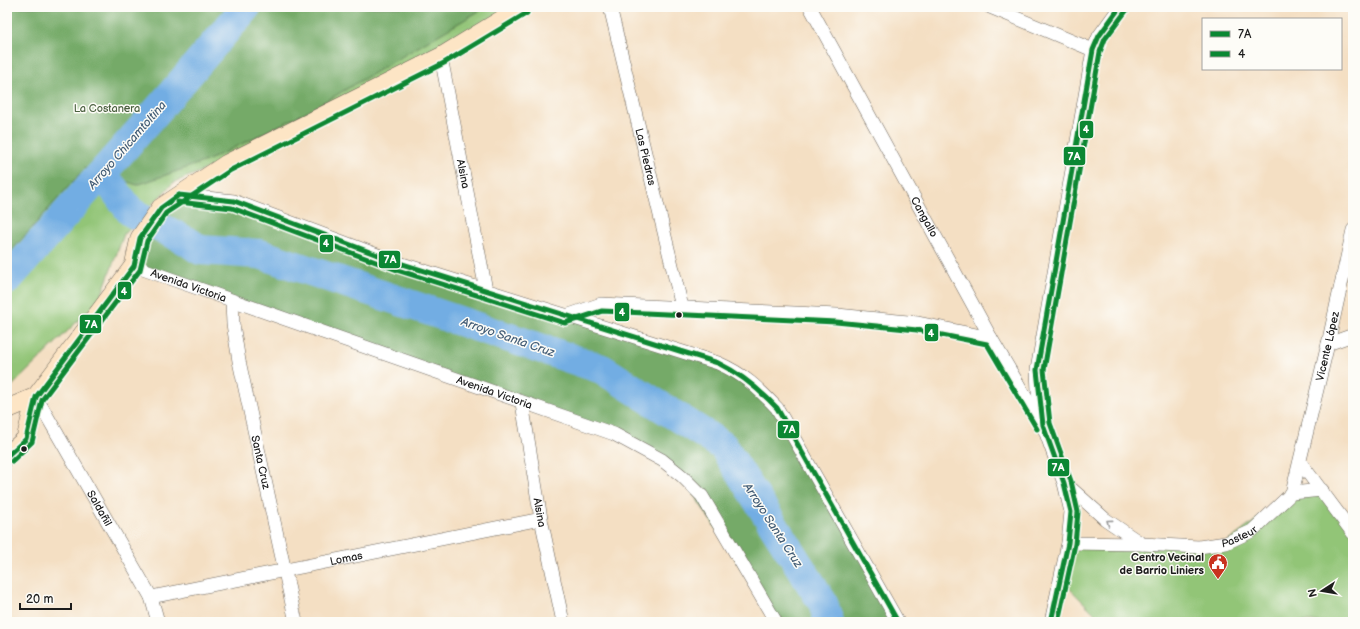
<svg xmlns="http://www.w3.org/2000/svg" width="1360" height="629" viewBox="0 0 1360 629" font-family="'Balsamiq Sans',sans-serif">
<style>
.green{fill:#92c577;stroke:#57704a}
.forest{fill:#75aa68;stroke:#486342}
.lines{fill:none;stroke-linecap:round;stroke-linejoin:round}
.river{stroke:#72ade3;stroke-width:30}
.street-casing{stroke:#686056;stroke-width:14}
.secondary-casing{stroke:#686056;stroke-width:20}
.street{stroke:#fff;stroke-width:13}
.secondary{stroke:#fde5c5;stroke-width:19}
.bus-1-casing{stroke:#fdfcf7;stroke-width:8}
.bus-2-casing{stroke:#fdfcf7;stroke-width:8}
.bus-1{stroke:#0b8733;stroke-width:5}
.bus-2{stroke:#0b8733;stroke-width:5}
.oneway{stroke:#999}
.bus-dot{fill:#1c1c1c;stroke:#fdfcf7;stroke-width:1.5}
.labels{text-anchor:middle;stroke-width:3;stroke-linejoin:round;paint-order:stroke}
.park-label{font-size:11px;fill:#4b6040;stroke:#fdfcf7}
.street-label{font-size:11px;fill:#1c1c1c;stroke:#fdfcf7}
.poi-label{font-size:11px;font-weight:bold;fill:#1c1c1c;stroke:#fdfcf7;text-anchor:end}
.water-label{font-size:12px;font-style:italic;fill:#435d76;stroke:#fdfcf7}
.line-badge{stroke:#fdfcf7;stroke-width:1.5}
.badge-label{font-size:11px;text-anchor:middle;font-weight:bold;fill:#fff}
</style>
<rect width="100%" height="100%" fill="#fdfcf7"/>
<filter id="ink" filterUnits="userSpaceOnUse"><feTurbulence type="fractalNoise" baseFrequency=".025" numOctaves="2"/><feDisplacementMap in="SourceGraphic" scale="8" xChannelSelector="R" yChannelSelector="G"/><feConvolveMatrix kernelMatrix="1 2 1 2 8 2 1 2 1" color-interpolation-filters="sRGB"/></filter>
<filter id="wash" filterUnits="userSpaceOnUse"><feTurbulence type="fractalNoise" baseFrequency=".012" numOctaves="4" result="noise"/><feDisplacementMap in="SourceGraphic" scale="16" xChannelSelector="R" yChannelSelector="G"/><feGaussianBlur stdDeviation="0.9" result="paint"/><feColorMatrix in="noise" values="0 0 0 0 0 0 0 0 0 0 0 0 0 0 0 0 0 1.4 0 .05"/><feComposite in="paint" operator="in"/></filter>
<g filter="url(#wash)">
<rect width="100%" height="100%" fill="#f4dfc3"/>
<path class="green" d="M7,7H523L265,145L173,183L124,234L100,299L7,391Z
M1322,490L1353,533V622H1103L1060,579L1068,543H1226L1292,493Z"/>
<path class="forest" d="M7,7H486L311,110L209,160L137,185L85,168L7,256Z
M179,195L234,201L480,289L718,363L777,408L898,622H776L682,476L614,434L134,266L140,238Z"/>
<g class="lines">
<path class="river" d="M102,173L131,212L190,243L200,250L260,254L602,369L723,446L823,603L829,622
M7,280L150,119L246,7"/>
</g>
</g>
<g filter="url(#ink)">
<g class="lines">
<g class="street-casing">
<g id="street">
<path id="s1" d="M610,7L682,307"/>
<path id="s2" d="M810,7L991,338L1039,420"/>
<path d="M990,7L1093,50"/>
<path id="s3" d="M441,57L486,290"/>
<path d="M179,195L234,201L399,263L718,363C745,375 757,387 777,408L898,622"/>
<path id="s4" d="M134,266L614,434L662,460L682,476L702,496L776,622"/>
<path id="s5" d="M232,301L233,324L239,361L296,622"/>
<path d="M566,316L601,304L837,315L918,323L991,338"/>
<path d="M1328,344L1353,335"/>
<path id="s6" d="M36,397L151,597L158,622"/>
<path id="s7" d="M522,403L541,519L563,622"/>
<path d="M1300,462L1353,533"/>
<path d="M1065,483L1105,519L1142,544"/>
<path id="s8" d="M1292,493L1328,344L1353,230"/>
<path id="s9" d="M1068,543L1142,544L1199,547L1226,543L1252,531L1292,493L1322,490"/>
<path id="s10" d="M151,597L541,519"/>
<path d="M1051,622L1068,543L1071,512L1064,483L1043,425L1038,391L1037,370L1093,50L1099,36L1120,7"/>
</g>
</g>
<g class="secondary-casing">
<path id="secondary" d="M7,409L36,397
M7,456L26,439L36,397L134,266L140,238L161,208L227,164L441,57L523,7"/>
</g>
<use href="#street" class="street"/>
<use href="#secondary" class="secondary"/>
<g class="bus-1-casing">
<path id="bus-1" d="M179,195L234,201L399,263L718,363C741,374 759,389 777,408L898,622
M7,456L26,439L36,397L134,266L140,238L161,208L179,195
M1051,622L1068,543L1071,512L1064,483L1043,425L1037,370L1093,50L1099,36L1120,7"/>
</g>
<g class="bus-2-casing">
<path id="bus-2" d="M178,202L232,208L397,270L565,323L602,311L836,322L917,330L987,344L1037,429
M12,461L32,442L42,400L140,270L147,241L166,213L231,170L444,63L527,13
M1058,622L1075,544L1078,512L1071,481L1050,423L1044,370L1100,52L1105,39L1126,11"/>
</g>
<use href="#bus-1" class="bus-1"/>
<use href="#bus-2" class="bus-2"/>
</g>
<defs><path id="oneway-chevron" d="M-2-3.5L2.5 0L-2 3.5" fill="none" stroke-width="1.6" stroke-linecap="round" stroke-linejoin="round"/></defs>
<use class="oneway" href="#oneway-chevron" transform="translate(1109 522) rotate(-143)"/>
</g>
<defs>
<g id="civic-pin" transform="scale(1)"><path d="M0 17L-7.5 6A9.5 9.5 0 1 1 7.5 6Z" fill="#c8321e" stroke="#fdfcf7"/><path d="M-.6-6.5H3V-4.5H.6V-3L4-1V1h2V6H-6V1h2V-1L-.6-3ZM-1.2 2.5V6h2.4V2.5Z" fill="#fff"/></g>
</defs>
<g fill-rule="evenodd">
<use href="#civic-pin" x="1218" y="563"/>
</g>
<g class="bus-dot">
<circle cx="679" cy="315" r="3.5"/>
<circle cx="24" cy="449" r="3.5"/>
</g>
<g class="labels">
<g class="park-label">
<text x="107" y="112">La Costanera</text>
</g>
<g class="street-label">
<text dy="4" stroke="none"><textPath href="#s1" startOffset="154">Las Piedras</textPath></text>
<text dy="4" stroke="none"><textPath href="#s3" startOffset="119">Alsina</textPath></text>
<text dy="4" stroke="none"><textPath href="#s2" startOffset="239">Cangallo</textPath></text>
<text dy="4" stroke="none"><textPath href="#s4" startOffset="58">Avenida Victoria</textPath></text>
<text dy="4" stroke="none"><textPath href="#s8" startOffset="151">Vicente López</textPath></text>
<text dy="4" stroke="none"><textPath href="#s4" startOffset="382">Avenida Victoria</textPath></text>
<text dy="4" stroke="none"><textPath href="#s5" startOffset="164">Santa Cruz</textPath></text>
<text dy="4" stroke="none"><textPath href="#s6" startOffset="128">Saldañil</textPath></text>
<text dy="4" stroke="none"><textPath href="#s7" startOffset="111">Alsina</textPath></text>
<text dy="4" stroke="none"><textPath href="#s9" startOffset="173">Pasteur</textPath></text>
<text dy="4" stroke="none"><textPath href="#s10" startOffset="199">Lomas</textPath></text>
</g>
<g class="poi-label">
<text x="1204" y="561">Centro Vecinal<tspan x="1204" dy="13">de Barrio Liniers</tspan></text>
</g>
<g class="water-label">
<text transform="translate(127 145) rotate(-49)" y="4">Arroyo Chicamtoltina</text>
<text transform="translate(508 337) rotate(19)" y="4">Arroyo Santa Cruz</text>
<text transform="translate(773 525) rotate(57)" y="4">Arroyo Santa Cruz</text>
</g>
</g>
<g class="line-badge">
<rect x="1079" y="120" width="15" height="19" rx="4" fill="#0b8733"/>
<rect x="1063" y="146" width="23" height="20" rx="4" fill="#0b8733"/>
<rect x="319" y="234" width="15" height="19" rx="4" fill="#0b8733"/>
<rect x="378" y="250" width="23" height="19" rx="4" fill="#0b8733"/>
<rect x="117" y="281" width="15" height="19" rx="4" fill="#0b8733"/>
<rect x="614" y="302" width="16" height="20" rx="4" fill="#0b8733"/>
<rect x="79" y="314" width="23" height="20" rx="4" fill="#0b8733"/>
<rect x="924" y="323" width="15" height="19" rx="4" fill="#0b8733"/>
<rect x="777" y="420" width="23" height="19" rx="4" fill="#0b8733"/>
<rect x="1047" y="458" width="23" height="19" rx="4" fill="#0b8733"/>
</g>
<g class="badge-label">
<text x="1086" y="133">4</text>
<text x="1074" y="160">7A</text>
<text x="326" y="247">4</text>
<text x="390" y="263">7A</text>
<text x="124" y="295">4</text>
<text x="622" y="316">4</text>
<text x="91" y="328">7A</text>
<text x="931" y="337">4</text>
<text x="789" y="433">7A</text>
<text x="1058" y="471">7A</text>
</g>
<rect width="1360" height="629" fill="none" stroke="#fdfcf7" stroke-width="24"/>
<rect x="1202" y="18" width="140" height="52" fill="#fdfcf7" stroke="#a3a29f"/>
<rect x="1210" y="31" width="20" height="6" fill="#0b8733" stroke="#a3a29f"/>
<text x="1238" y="38" font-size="12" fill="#1c1c1c">7A</text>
<rect x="1210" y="51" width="20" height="6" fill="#0b8733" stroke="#a3a29f"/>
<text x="1238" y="58" font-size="12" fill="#1c1c1c">4</text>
<g transform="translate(1322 591) rotate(258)" stroke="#fdfcf7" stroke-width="3" paint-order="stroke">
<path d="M0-3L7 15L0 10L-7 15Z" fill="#1c1c1c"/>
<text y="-6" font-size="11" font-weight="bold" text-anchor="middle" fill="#1c1c1c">N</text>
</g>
<path d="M20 603v6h51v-6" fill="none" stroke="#1c1c1c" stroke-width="2"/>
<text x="26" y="603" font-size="12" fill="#1c1c1c" stroke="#fdfcf7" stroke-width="3" paint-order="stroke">20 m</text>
</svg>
